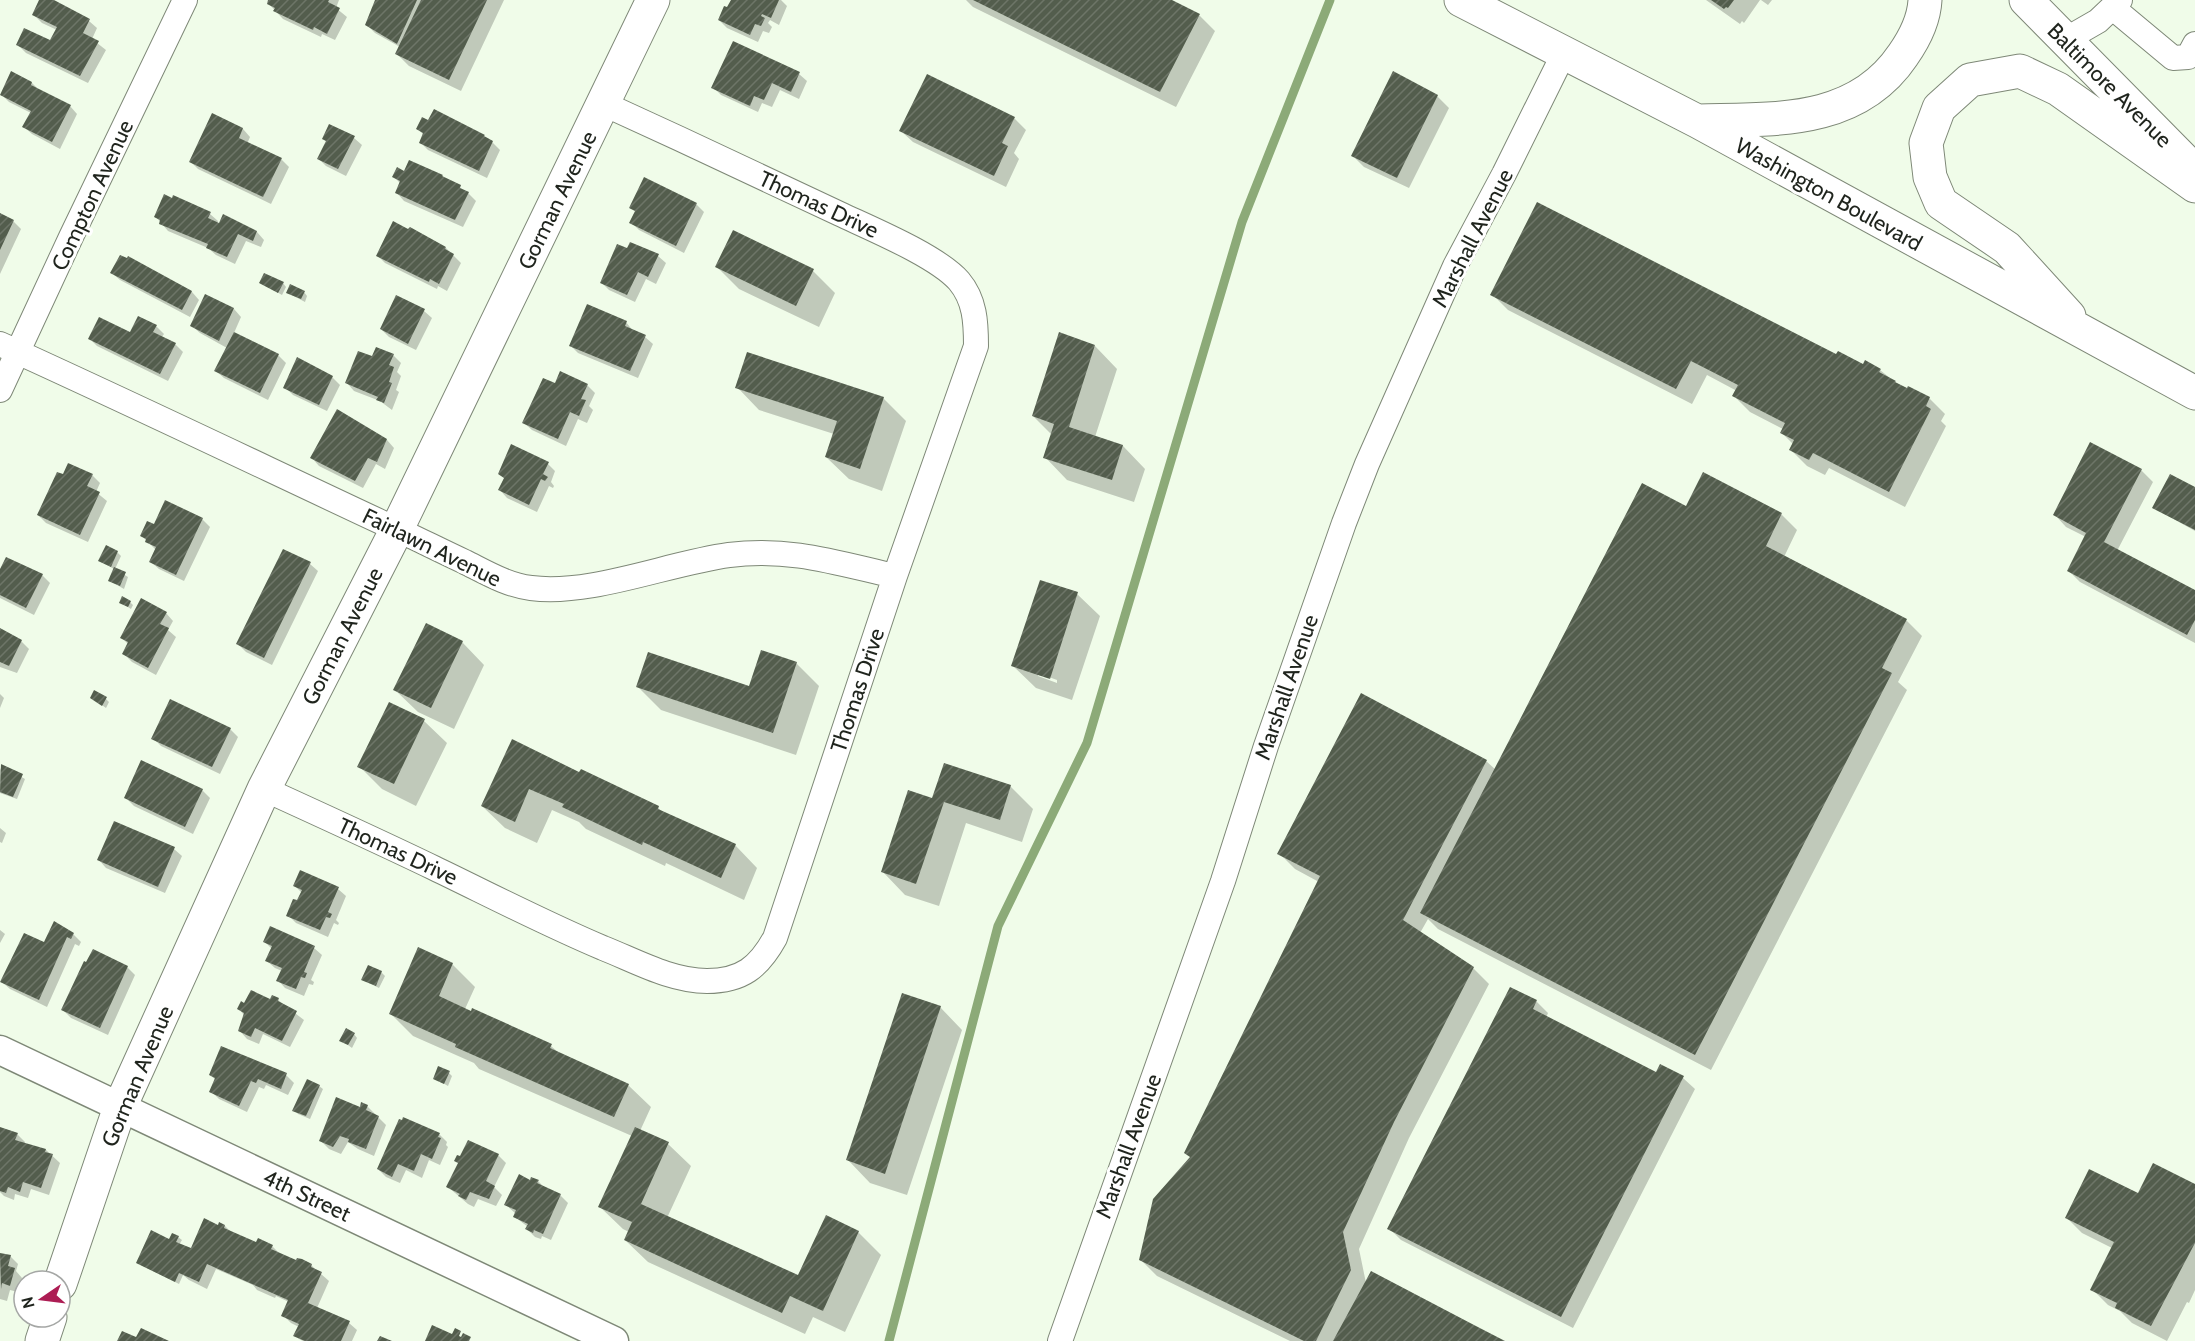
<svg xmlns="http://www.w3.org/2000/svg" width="2195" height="1341" viewBox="0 0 2195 1341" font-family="Cabin,sans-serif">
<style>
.shadow{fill:#0003;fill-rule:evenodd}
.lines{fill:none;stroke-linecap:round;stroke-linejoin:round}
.stream{stroke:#8caa78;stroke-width:9}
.building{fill:url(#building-hatch)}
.minor-casing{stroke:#7e8877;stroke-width:26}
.tertiary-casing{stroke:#7e8877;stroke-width:31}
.primary-casing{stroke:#7e8877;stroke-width:35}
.minor{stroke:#fff;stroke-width:24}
.tertiary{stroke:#fff;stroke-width:28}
.primary{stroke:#fff;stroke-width:33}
.labels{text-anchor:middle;stroke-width:6;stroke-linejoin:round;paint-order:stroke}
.street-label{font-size:22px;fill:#1f241d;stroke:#fff}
</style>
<defs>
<pattern id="building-hatch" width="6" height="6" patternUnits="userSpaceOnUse" patternTransform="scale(1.5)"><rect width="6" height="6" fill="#535d4d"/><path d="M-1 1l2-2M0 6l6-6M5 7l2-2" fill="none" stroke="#6d7568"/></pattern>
</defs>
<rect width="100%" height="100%" fill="#f0fce9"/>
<path class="shadow" d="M41,0H50L89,21L97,28L92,39L106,50L88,83L26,53L18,45L51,42L57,30L42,23L34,15Z
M270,0H339L336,8L347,17L335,40L322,34L321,37L283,19L268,3Z
M378,0H504L461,91L409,66L397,54L400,47L375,33L367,25Z
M732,0H781L787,6L779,25L770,20L768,23L772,27L769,33L763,31L758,42L727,28L719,20Z
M966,0H1169L1200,16L1215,31L1176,107L973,7Z
M1706,0H1760L1744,23L1742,21L1740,24Z
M1761,0H1772L1768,5Z
M734,43L799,74L807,81L799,99L780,90L772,107L762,103L758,112L721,95L713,87Z
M32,83L40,91L70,106L77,114L60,149L32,134L24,127L31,113L9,102L1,94Z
M1437,96L1449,108L1409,188L1364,167L1352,155Z
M212,115L243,129L250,137L247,144L281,159L289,167L271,204L198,169L190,161Z
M1014,118L1026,130L1014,153L1019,159L1006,187L913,142L901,131Z
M418,129L492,142L500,150L487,178L428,150L420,142L424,135Z
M354,138L362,145L346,176L326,166L319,159L327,142L324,139Z
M405,173L442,176L468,193L476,201L463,227L404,201L397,193L401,184L394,177Z
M696,204L704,212L684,253L639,230L631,222L636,212L631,207Z
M210,214L218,221L217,224L257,232L264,240L261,247L246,241L235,264L216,255L208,248L168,231L156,217Z
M0,215L13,221L21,229L0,274Z
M446,248L461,263L447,291L438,286L437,289L385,263L377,255Z
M658,256L666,263L656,284L646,279L635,302L609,290L601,282Z
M127,261L192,292L199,300L190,317L120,280L112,273Z
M717,267L813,271L835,293L819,327L739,289Z
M261,283H283L286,287L282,295Z
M304,292L307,296L305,302L288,293Z
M1492,294L1837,356L1880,370L1900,386L1908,390L1909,388L1929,398L1945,414L1941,421L1946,426L1905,507L1829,468L1825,475L1807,466L1791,450L1794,445L1782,433L1783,429L1750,412L1734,396L1737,391L1707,375L1692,404L1508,310Z
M234,309L241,317L234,333L278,355L286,363L268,400L224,378L216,371L227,348L200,333L192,326Z
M424,311L432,318L416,350L389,337L381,329Z
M626,322L633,331L645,337L653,344L638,378L578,353L570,345Z
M156,326L164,334L161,338L175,344L183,352L168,381L97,346L89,338L131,334Z
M1095,346L1117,369L1095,437L1123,446L1145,469L1134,502L1067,480L1045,457L1052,435L1033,416Z
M393,355L401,363L397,372L401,376L396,390L399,392L392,410L380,401L354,391L347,383L373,358Z
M332,377L340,385L327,411L293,395L285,387Z
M587,385L595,393L589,406L593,410L587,423L578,419L566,446L532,430L524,423Z
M737,387L883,398L906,421L882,491L849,479L826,457L834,434L759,410Z
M387,440L394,448L385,469L376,464L363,488L319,466L312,458Z
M2091,444L2141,470L2153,482L2117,551L2195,592V643L2080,582L2068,570L2086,537L2066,527L2055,515Z
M548,464L555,471L551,482L554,486L553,488L549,486L537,512L507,498L500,490L505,479L500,474Z
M1704,474L1781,514L1797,530L1784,557L1906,620L1922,636L1898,682L1907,690L1711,1070L1438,929L1428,919L1420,933L1473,968L1489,984L1409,1138L1359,1249L1366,1283L1501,1341H1290L1157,1276L1141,1260L1191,1158L1319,882L1295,869L1279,853L1486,761L1496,770L1687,508Z
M92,475L100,483L96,492L107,501L88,542L46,523L38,515Z
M2195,489V531L2154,508Z
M166,502L202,519L210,527L184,581L159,569L151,562L156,550L142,536L154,526Z
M117,552L121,556L115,569L128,577L124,589L110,581L114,569L100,561Z
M310,564L318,571L272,665L246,652L238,644Z
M0,573L42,575L50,583L34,615L0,598Z
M1077,594L1100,616L1072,700L1036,688L1013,666ZM1038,673L1057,680V683L1038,676Z
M120,602H130L133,605L131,609Z
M166,613L173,621L168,630L176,637L156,675L132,662L124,654L129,645L122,638Z
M0,630L21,641L29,649L17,673L0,667Z
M462,642L484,665L454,729L418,712L395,690Z
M796,663L819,686L796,755L661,710L638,687L750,688Z
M0,694L4,698L0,708Z
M92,698L106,699L109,702L106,708Z
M390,704L424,721L447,743L416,806L382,789L359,766Z
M230,729L238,737L220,774L161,746L153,738Z
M512,741L580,774L658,808L664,813L735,845L757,868L744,900L666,863L665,866L586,829L579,822L552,810L537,843L505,828L482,806Z
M2,766L25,779L17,799L0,793V770Z
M1010,786L1033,809L1022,842L966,823L939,906L905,895L883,872L932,800Z
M202,790L210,798L193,834L134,806L126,798Z
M0,828L6,833L2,843L0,842Z
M174,849L182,856L165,893L106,868L99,860Z
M301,872L338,889L346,896L336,920L339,923L338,925L334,923L328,937L296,923L288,915L302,893L295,886Z
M0,930L5,934L0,943Z
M73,934L81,942L79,946L75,944L47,1007L10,989L2,982L44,944Z
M265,942L314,948L322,955L311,980L314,982L313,985L309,984L304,996L285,988L278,980L282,971L275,968L267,961L272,949Z
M452,964L475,987L465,1009L551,1046L559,1053L628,1085L651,1107L640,1131L668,1144L691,1166L667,1218L799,1277L858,1232L881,1255L845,1332L813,1317L805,1334L648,1262L625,1240L629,1232L623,1229L600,1207L632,1136L479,1069L474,1063L413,1036L390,1013Z
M127,967L135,975L108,1035L71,1018L63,1010Z
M381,972L385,976L379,988L363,980Z
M278,1000L304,1020L290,1047L263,1034L259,1044L247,1039L240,1031L244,1015L239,1009Z
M1536,1001L1548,1013L1546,1018L1657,1074L1683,1078L1695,1089L1573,1328L1401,1240L1389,1228Z
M940,1007L962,1030L907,1195L870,1183L848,1160Z
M354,1034L357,1038L352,1048L341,1040Z
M449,1073L452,1076L448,1086L434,1078Z
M210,1075H286L294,1083L288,1095L266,1085L264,1089L259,1087L247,1112L219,1099L211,1091L216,1080Z
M319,1086L323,1089L310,1119L298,1114L294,1110Z
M367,1106L386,1125L374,1156L358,1149L348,1142L341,1154L329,1149L321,1141L361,1109Z
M0,1130L17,1134L25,1142L24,1144L46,1150L60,1163L49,1195L31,1189L28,1198L15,1194L14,1200L4,1196L0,1192Z
M439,1134L447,1142L446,1145L448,1147L440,1165L429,1160L422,1178L406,1170L400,1183L386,1177L378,1169Z
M498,1155L506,1163L494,1187L502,1195L496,1206L478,1199L474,1207L468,1204L448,1187Z
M538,1181L544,1187L560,1195L568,1203L551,1240L542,1236L541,1239L535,1237L527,1229L528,1227L515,1217L516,1214L506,1205L531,1182Z
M2195,1185V1290L2189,1303L2187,1302L2167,1341L2132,1323L2120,1311L2108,1305L2092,1289L2112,1248L2082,1233L2067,1218L2138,1195Z
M225,1226L231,1232L256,1244L272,1246L280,1254L297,1262L301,1261L312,1266L321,1274L329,1281L317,1308L349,1323L357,1330L352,1341H303L299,1339L295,1335L299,1327L291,1323L283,1315L289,1302L276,1296L275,1298L257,1290L253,1285L216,1269L207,1289L189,1280L183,1275L179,1284L137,1263L178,1237L182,1240L179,1245L191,1250L219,1227Z
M0,1254L10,1256L18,1264L16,1271L22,1278L18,1292L10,1290L7,1301L0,1299Z"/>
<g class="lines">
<path class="stream" d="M889,1341L998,926L1087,743L1242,222L1330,0"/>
</g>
<path class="building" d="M39,0H54L90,19L83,33L99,41L80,76L16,45L24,28L50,40L57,27L32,15Z
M268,0H329L328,2L340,8L327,34L314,27L313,30L273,11L275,8L267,4Z
M375,0H417L397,44L365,25Z
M421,0H487L449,80L395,54Z
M731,0H779L771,18L762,14L761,16L765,18L761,26L755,24L750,35L718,20L724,6L727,7Z
M973,0H1172L1200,14L1160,92Z
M1711,0H1734L1728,8L1726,7L1724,9Z
M733,41L800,72L791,92L772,83L764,100L754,96L750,106L711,88Z
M11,71L32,82L31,85L71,105L52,142L22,127L31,111L0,95Z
M1393,71L1438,95L1397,178L1351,156Z
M927,74L1015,117L1002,143L1008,146L994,176L899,131Z
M434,109L485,135L484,136L493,141L479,171L419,143L423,133L416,129L422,117L428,120Z
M212,113L243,128L239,138L282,158L263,197L189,162Z
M329,124L355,136L338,169L317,159L326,141L322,139Z
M409,160L443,175L442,176L461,185L460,188L469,192L455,220L395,193L400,181L392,177L397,167L404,171Z
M644,177L697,203L676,246L629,223L635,211L629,208Z
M164,194L172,198L173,195L211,212L208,218L219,223L223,214L257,231L253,241L238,234L227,257L206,248L208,244L159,224L160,220L154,217Z
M1537,202L1836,354L1838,351L1863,364L1865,360L1881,369L1879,372L1896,381L1895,382L1907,388L1908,386L1930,397L1926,406L1931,409L1889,492L1813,453L1809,460L1789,450L1794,440L1780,433L1785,423L1732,396L1738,385L1691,361L1676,389L1490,295Z
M0,213L14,220L0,250Z
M393,221L408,229L410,227L446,247L445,249L454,254L439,284L430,279L429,282L376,256Z
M733,230L814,269L796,306L715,267Z
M630,242L659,254L648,277L638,272L627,295L600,283L617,244L627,248Z
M120,255L127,258L128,256L192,291L182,310L110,273Z
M264,273L284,282L278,293L259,283Z
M290,284L305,291L301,299L286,293Z
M205,294L234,308L219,341L190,326Z
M396,295L425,309L408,344L380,329Z
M587,304L627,321L625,326L646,335L630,371L569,346Z
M138,316L157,325L153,332L176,343L160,374L88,339L99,317L130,332Z
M234,332L279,354L260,393L214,371Z
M1059,332L1095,345L1069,427L1123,445L1112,480L1043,458L1054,424L1032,416Z
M376,347L394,354L389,365L394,367L389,382L392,383L384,403L376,400L378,397L345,383L358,351L372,356Z
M747,352L884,397L860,469L825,457L837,421L735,388Z
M297,357L333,376L319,405L283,388Z
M560,371L588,384L581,399L586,400L579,416L570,412L558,439L522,423L543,378L555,383Z
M337,409L387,439L377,462L368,458L355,481L310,458Z
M2090,442L2142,469L2104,542L2195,590V620L2187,635L2067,571L2086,533L2053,515Z
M511,444L549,462L543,474L548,477L545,481L541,479L529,505L498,490L504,478L498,474Z
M68,463L93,474L87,486L100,492L80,535L37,515L57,472L63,474Z
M1703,472L1782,513L1766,546L1907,619L1882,668L1892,673L1695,1055L1420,913L1642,483L1686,506Z
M2170,474L2195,487V530L2152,508Z
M165,500L203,518L176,575L149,562L156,547L145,542L146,539L140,536L147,521L154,524Z
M106,545L118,551L111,567L98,561Z
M283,549L311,562L264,658L236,644Z
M6,557L43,574L26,608L0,595V569Z
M114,567L126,572L120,586L108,581Z
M1040,580L1078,592L1050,679L1011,666Z
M122,596L131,601L128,607L119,603Z
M141,598L167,612L160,624L169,628L148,668L122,654L128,642L120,638Z
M426,623L463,641L431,708L393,690Z
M0,628L22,640L9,666L0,662Z
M761,650L797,662L773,733L636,687L648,652L749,686Z
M94,690L107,697L102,706L90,698Z
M1361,693L1487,760L1403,920L1474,967L1394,1122L1343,1232L1351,1270L1316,1341H1304L1139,1260L1153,1199L1190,1157L1184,1153L1320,876L1277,854Z
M170,699L231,728L212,767L151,739Z
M389,702L425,719L394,784L357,767Z
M512,739L579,772L581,769L659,806L658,809L736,844L721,878L643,842L642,845L562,807L564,804L529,789L515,822L481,806Z
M141,760L203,789L185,827L124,798Z
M944,763L1011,785L1000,820L944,802L916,884L881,872L908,790L932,798Z
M1,764L23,774L13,797L0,792Z
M114,821L175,847L158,887L97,860Z
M300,870L339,887L328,912L332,914L330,918L326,917L320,930L286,916L293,899L297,900L302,890L293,886Z
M54,921L74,933L71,939L67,937L39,1000L0,982L24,933L44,942Z
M270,926L315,946L304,972L307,973L305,978L301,977L296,989L276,981L282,968L265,961L272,946L263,942Z
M418,947L453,963L439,996L471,1011L472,1008L552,1044L550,1048L629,1084L614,1117L455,1047L456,1044L389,1014Z
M93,949L128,966L100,1028L61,1010L84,961L86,962Z
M368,965L382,971L376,986L361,980Z
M1510,987L1537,1000L1533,1009L1656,1072L1660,1064L1684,1076L1561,1317L1387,1229Z
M251,990L270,999L272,995L279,998L278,1001L297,1011L282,1041L255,1028L251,1037L238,1031L244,1013L237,1009L241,1001L244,1003Z
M902,993L941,1006L885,1174L846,1160Z
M346,1028L355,1033L348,1045L339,1041Z
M221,1046L287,1073L281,1089L258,1079L256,1083L251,1081L239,1106L209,1092L215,1078L209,1075Z
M438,1066L450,1071L444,1084L433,1079Z
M307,1079L320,1085L306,1116L292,1111Z
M336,1097L360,1107L361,1102L368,1105L366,1110L379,1116L366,1149L348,1142L349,1139L340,1136L333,1147L319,1141Z
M403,1117L440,1133L438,1137L441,1138L432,1159L421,1154L414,1171L398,1164L392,1177L377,1169L399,1119L402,1120Z
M0,1127L18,1133L15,1140L46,1149L45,1152L53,1154L41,1188L23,1182L20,1192L8,1187L6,1193L0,1191Z
M635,1127L669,1142L641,1204L798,1275L826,1215L859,1231L823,1311L790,1296L782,1313L624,1240L632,1222L598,1207Z
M468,1140L499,1154L486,1181L495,1186L489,1199L470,1192L466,1200L458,1196L460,1194L446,1187L458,1163L454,1161L457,1155L460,1156Z
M2153,1163L2195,1184V1243L2151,1326L2115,1308L2117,1303L2090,1290L2114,1242L2065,1218L2089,1169L2138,1193Z
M519,1174L530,1180L531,1177L539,1180L537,1183L561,1194L543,1234L534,1230L533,1233L525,1229L528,1224L513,1217L516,1210L504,1205Z
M204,1218L218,1225L219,1222L225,1225L224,1228L256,1242L258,1238L273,1245L271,1249L296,1260L297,1258L302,1259L312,1264L311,1267L322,1272L308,1303L350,1321L341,1341H305L293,1336L299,1324L281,1316L288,1300L207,1264L199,1282L179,1273L175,1282L136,1263L151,1230L169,1239L172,1233L179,1236L176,1242L191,1248Z
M0,1253L11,1255L8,1266L15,1268L10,1286L2,1283L1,1289Z
M1371,1271L1474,1325L1505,1341H1333Z
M432,1325L452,1334L455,1328L461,1331L459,1336L461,1337L463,1333L471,1337L469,1341H425Z
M141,1328L169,1341H117L122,1331L136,1337Z
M380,1336L392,1341H377Z"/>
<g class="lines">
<g class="minor-casing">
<path id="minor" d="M2113,8L2173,58L2188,57L2195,44
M2065,40L2098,21L2120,0
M0,344C128,402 255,463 383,523C410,535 437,549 465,562C487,573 507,585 531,588C590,596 669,563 729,555C789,547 837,563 895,576
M0,390L71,237L185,0
M264,789C321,815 378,841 434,868C490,895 546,924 603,948C636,961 671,981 707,981C742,981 759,967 775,938L895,576L976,346C976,322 975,300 959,281C937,256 872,229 840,214C762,177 683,140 604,104
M1060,1341L1223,881L1266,746L1344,523L1367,464L1455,266L1504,174L1564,53"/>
</g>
<g class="tertiary-casing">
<path id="tertiary" d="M0,1050L614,1341"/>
</g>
<g class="primary-casing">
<path id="primary" d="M1461,0L1697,121L2195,393
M2026,0L2185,161
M1699,121C1774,119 1856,125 1903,55C1915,38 1924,20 1925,0
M2069,316L2007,248L1941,203L1930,177L1926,143L1939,108L1970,80L2020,71L2058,89L2195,186
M60,1284L120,1107L264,789L397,529L653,0
M42,1341L50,1317"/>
</g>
<use href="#minor" class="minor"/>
<use href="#tertiary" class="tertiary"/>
<use href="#primary" class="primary"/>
</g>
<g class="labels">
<g class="street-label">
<text transform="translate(2110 85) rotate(45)" y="8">Baltimore Avenue</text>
<text transform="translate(1829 194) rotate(29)" y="8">Washington Boulevard</text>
<text transform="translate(92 195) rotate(-65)" y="8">Compton Avenue</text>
<text transform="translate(557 200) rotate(-64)" y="8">Gorman Avenue</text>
<text transform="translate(819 204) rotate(25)" y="8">Thomas Drive</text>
<text transform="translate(1472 238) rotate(-63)" y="8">Marshall Avenue</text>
<text transform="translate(432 547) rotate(26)" y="8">Fairlawn Avenue</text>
<text transform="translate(342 636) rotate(-63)" y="8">Gorman Avenue</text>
<text transform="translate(1286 687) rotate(-71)" y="8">Marshall Avenue</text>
<text transform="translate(857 690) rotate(-72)" y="8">Thomas Drive</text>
<text transform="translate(398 851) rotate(25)" y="8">Thomas Drive</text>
<text transform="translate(137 1076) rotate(-67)" y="8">Gorman Avenue</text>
<text transform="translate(1128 1146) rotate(-70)" y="8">Marshall Avenue</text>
<text transform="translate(307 1195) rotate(25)" y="8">4th Street</text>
</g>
</g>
<g transform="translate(42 1299) rotate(256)"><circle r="28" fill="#ffffff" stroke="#a5a7a5" stroke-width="1.5"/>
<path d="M0-4.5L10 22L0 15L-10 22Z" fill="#ad1d54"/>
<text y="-9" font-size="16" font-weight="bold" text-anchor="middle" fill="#1f241d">N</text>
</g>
</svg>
